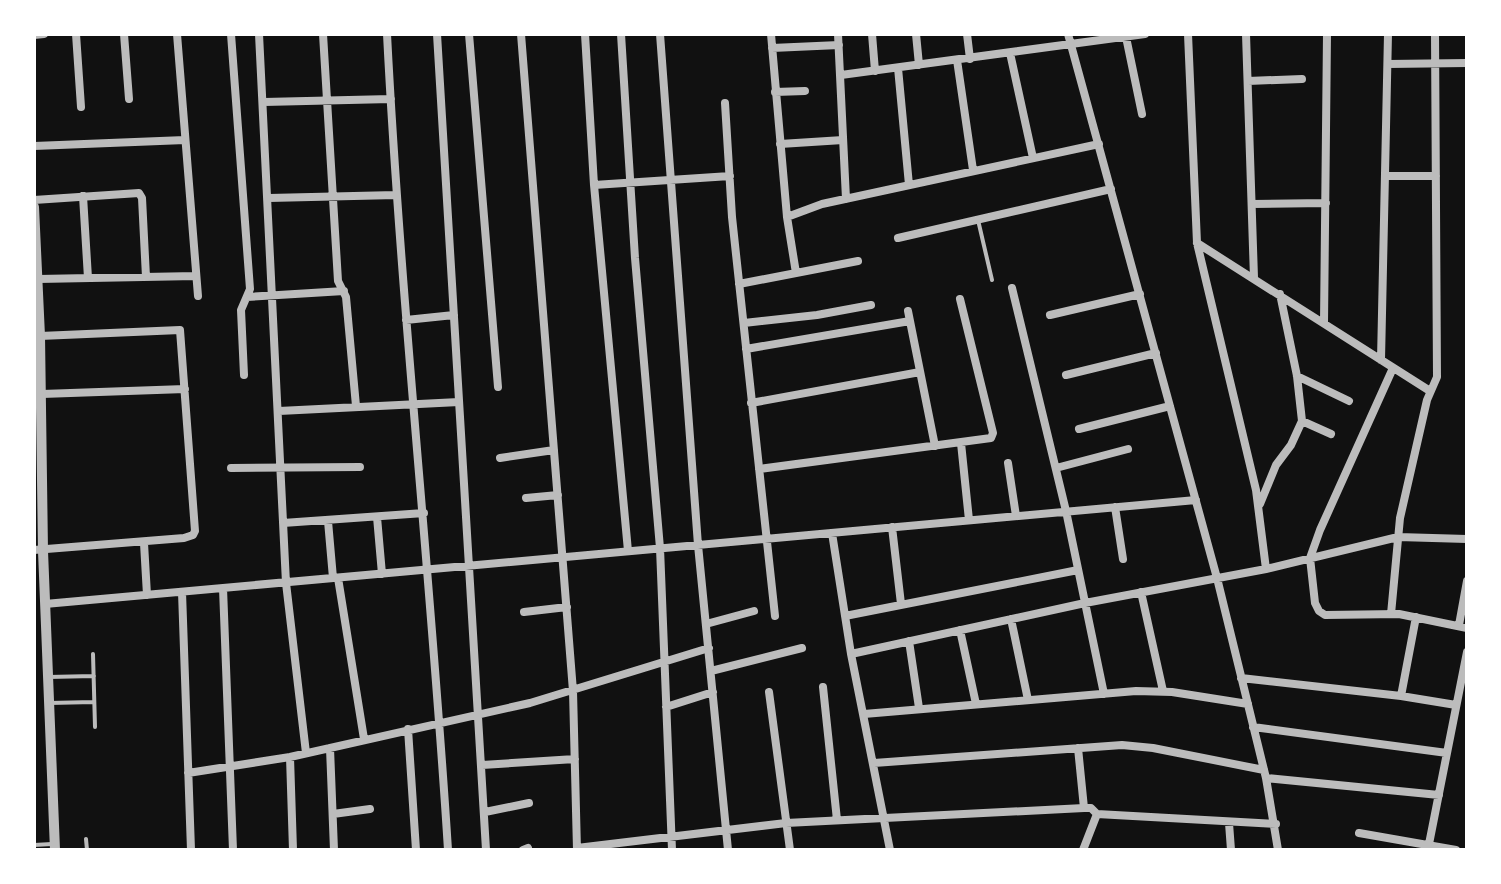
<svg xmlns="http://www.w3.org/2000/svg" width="1501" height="884" viewBox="0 0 1501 884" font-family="Cabin,sans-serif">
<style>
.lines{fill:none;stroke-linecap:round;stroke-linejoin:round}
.service{stroke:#bcbcbc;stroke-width:4}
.minor{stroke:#bcbcbc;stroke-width:8}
.tertiary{stroke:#bcbcbc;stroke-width:10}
</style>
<rect width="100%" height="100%" fill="#111"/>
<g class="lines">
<path class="service" d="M978,220L992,280
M93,654L95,727
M48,677L94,676
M49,703L94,702
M86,839L87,850
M34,845L52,844"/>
<path class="minor" d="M76,34L81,107
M124,34L129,99
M177,34L198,296
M231,34L250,289L241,310L244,375
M259,34L286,583L306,753
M323,34L338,281L346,297L356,406
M387,34C401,306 431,578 448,850
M437,34L486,850
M469,34L498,387
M521,34L573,691L577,850
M585,34L594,185L628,551
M621,34L635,258L660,548L672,850
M660,34L698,545L728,850
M771,34L787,217L796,273
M838,34L846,199
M872,34L875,71
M916,34L919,65
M967,34L970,59
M1068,34L1217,578L1266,778L1278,850
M1188,34L1197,243L1256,490L1266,569
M1246,34L1254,278
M34,35L44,34
M1126,37L1142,114
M772,48L839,45
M1010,53L1033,158
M957,60L973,170
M1388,64L1467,63
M898,68L909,185
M841,75L1145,34
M1248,81L1302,79
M775,92L805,91
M264,102L391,99
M725,103L732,217L775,616
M780,144L843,140
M34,146L185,140
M1385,176H1436
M594,185L730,176
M83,196L88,278
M269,198L396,195
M34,200L139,193L142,198L146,277
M1252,204L1326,203
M787,217L822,204L1099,144
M898,238L1111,189
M1197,243L1430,391
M38,279L196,276
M739,284L858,261
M1012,288L1066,511L1104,694
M247,297L344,291
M908,311L935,446
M1050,315L1140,294
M406,320L454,315
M744,323L817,315L871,305
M1324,323L1327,34
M746,349L910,321
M1381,360L1388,34
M1393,368L1320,530L1310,558L1315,603L1319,611L1325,615L1399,614L1467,628
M1066,375L1156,353
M1297,376L1349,401
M42,394L185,389
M751,403L920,372
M279,411L459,402
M1302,421L1331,434
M1079,429L1170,406
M961,443L969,520
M500,458L554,450
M1008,463L1016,516
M231,468L360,467
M1056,468L1128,449
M759,469L991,438L993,433L960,299
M526,498L558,495
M1260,504L1276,465L1291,445L1302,421L1297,376L1280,294
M1115,507L1123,559
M377,517L382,574
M328,521L333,578
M283,523L424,513
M892,527L901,604
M832,533L851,654L890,850
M144,543L147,595
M34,550L184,538L193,535L195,531L180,330L40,336
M338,578L364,739
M223,588L233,850
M182,592L191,850
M1141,592L1163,691
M45,604L1196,500
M524,612L567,607
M1391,614L1400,518L1427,400L1437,377L1435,34
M845,616L1078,570
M1011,619L1028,700
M706,624L754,611
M1459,625L1467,581
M960,630L976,704
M909,641L919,708
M851,654L1085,603L1266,569L1398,537L1467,539
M711,671L802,648
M1241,678L1401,696L1456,705
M823,687L837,820
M769,692L790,850
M1401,696L1416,617
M666,707L713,692
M864,714L1136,691L1172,692L1248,704
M1253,727L1447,753
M408,729L416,850
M330,748L334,850
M1078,748L1084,808
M290,757L293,850
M874,763L1122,745L1153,748L1264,770
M482,765L575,759
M188,773L290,757L530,703L709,648
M1266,778L1439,795
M485,812L529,803
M333,814L370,809
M1229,823L1231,850
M1359,833L1456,850
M1429,844L1467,652
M577,848L786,823L1084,808H1091L1097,814L1276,824
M523,850L528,848
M1083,850L1097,814"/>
<path class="tertiary" d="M34,207L40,336L43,551L55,850"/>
</g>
<rect width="1501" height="884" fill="none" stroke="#ffffff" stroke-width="72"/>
</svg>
